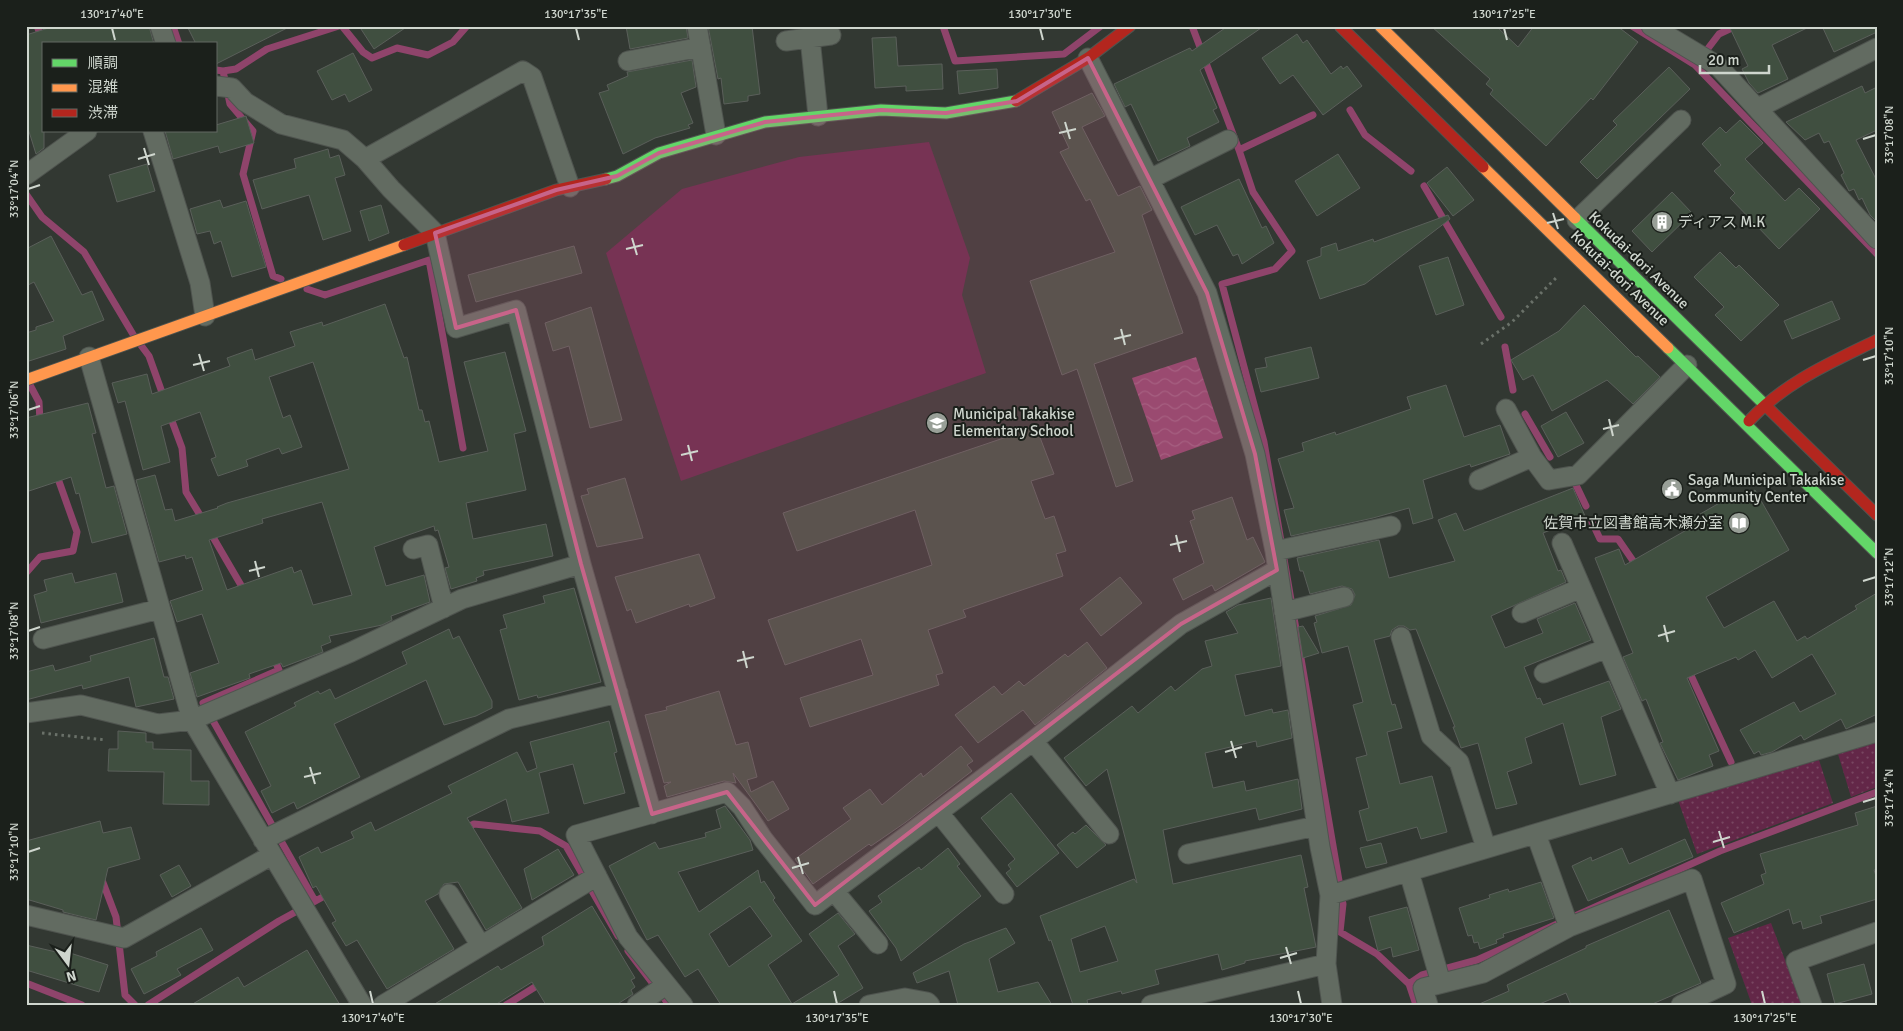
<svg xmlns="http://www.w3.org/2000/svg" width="1903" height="1031" viewBox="0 0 1903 1031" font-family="Signika,'Noto Sans JP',sans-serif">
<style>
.grass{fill:url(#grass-dots)}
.park{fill:#632748}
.water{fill:url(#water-waves)}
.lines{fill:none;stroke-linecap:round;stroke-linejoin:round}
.stream{stroke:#8f446b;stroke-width:7}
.building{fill:#404f40;stroke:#5a5f5a;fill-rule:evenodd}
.street-casing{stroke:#4f544f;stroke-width:21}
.fast-casing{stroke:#4f544f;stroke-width:13}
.slow-casing{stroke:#4f544f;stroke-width:13}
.jam-casing{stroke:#4f544f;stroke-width:13}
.path{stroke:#6a7169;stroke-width:3;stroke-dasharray:2.5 4;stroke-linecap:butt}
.street{stroke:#626b61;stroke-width:19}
.fast{stroke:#63d668;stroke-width:11}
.slow{stroke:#ff974d;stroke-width:11}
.jam{stroke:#b3261e;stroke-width:11}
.marked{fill:#c76489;fill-opacity:0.2;stroke:#c76489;stroke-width:4;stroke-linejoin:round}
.ticks{fill:none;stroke:#cfd6ce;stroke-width:2}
.labels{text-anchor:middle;stroke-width:4;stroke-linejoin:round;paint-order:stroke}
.poi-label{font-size:15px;fill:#cfd6ce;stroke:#1b201b;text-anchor:start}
.street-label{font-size:15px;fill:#cfd6ce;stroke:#1b201b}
.neatline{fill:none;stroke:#cfd6ce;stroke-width:2}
.ticks-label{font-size:12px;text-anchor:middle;fill:#cfd6ce}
</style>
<defs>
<pattern id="grass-dots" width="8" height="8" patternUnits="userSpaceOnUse" patternTransform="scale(1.25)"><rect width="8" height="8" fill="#632748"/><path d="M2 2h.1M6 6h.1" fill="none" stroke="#784661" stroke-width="1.8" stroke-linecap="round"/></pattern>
<pattern id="water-waves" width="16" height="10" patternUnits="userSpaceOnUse" patternTransform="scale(1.25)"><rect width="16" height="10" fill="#8f446b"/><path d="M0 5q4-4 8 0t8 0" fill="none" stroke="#9e5e7f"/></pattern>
</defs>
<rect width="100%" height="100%" fill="#323832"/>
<path class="grass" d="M1877,742V787L1851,797L1838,754Z
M1819,760L1833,803L1697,854L1678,800Z
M1771,923L1802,1005H1752L1728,938Z"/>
<path class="park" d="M929,142L970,258L962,295L986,373L681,481L606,253L682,189L799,157Z"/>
<path class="water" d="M1196,357L1223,438L1161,460L1132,378Z"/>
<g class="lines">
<path class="stream" d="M37,26L42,39
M173,26L179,44
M342,26L363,52L372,58L397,48L428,55L453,42L467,26
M943,26L955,61L1064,54L1101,26
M1192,26L1239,150L1253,192L1292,251L1275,269L1222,284L1264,442L1343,904L1340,932L1377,954L1409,984L1416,1005
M1632,26L1695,65L1877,254
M1703,55L1719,34L1736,26
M216,70L223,71L230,104L253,131L243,174L273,276L281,279
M223,71L236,69L267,49L339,26
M1350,110L1365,135L1411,171
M1239,150L1313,115
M1424,186L1501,317
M26,194L42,217L84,252L134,336
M307,289L325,295L429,260L463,448
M140,344L149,356L164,398
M1505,347L1513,390
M30,385L39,402L40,422
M169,413L182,448L186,492L203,520
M1525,414L1550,457
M1576,485L1586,506
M1592,522L1600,539H1618L1638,568
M210,532L245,592
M26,573L40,557L73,551L77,532L56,473
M273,656L279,670L203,703L315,901
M1688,669L1731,762
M464,829L474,824L540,831L566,846L618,936
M100,879L102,880L116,917L125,995L135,1005
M628,951L669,1005
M26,983L82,1005
M1409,984L1422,975L1477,960L1720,851L1877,792
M148,1005L279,921L330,893
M506,1005L543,982"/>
</g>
<path class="building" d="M55,26H149L154,44H44V148L36,154L26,122V35Z
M187,26H291L216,64V44H196Z
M359,26H408L374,49Z
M626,26H686L688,38L630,49Z
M708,26H752L760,94L748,96V101L724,104L721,78L718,79Z
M1228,26H1264L1200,70L1217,108L1213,110L1219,122L1187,138L1190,146L1158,161L1131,104L1125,107L1114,84L1190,48L1192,51Z
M1431,26H1496L1518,47L1534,26H1617L1638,42L1593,100L1591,98L1546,146L1490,94L1493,90L1486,84L1490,79Z
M1729,26H1811L1772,45L1788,79L1758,93L1749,83L1742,69L1748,66Z
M1822,26H1877V32L1834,52Z
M1297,34L1303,43L1307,40L1331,74L1341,66L1343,69L1347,66L1362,86L1323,115L1293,75L1280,84L1262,58Z
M896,37L898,66L942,64L943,89L906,91V86L875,88L872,38Z
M353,53L372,90L349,102L345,94L332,100L317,71Z
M692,60L696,87L681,93L693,123L688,125L690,128L655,138L623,154L599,93L609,90L607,85L628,76L627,72Z
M1669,67L1690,89L1597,179L1580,162L1617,125L1613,121Z
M997,69L998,88L959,94L957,71Z
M1862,86L1865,93L1877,87V130L1856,140L1877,181V222L1870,215L1862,198L1859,200L1854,189L1849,191L1841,175L1844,173L1829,141L1824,143L1819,133L1805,140L1786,122Z
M1092,93L1105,116L1082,127L1118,196L1140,186L1152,210L1142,215L1183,333L1094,364L1133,481L1116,487L1077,369L1062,375L1030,281L1115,252L1090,199L1086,201L1060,152L1069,148L1052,112Z
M246,116L254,143L220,153L218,146L173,159L165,131H216V125Z
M1740,120L1763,143L1745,159L1785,201L1799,188L1820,209L1779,249L1730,198L1735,193L1714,171L1721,165L1702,144L1720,127L1726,133Z
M328,149L330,158L339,155L345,175L335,178L351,231L323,240L309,195L262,209L253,180L296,168L294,159Z
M1338,154L1360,188L1317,216L1295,181Z
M147,164L155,191L117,202L109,175Z
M1447,167L1474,200L1453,216L1427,183Z
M1239,179L1262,228L1266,226L1274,243L1242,264L1238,254L1233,256L1217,225L1195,235L1181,207Z
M1672,192L1692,213L1652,252L1632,231Z
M220,200L223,208L246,201L266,267L232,277L221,241L214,244L210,231L197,234L190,209Z
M381,205L389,233L369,241L360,211Z
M1448,215L1450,219L1365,284L1320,299L1307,261L1321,256V248L1336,243L1338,251L1373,239L1374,242Z
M51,236L82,295L92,291L104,320L63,336L66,349L26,362V333L36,330V327L54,321L34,282L26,286V249Z
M574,246L582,273L476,302L468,275Z
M1720,252L1736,268L1739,265L1779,305L1741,341L1715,315L1724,307L1694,277Z
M1448,257L1464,305L1436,315L1419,266Z
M1832,301L1840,319L1792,339L1784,321Z
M385,304L404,358L407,357L419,410H422L425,422L429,421L439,462L488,451L464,362L505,352L526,431L514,434L526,490L466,503L473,539L546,524L553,556L483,571L484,575L476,578L477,581L451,589L445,568L449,567L438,530L435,531L434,526L374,547L386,586L424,575L430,602L391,616L392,620L382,625L329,636L331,642L321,646L323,652L283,667L281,663L249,674L250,678L197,697L190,673L219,663L202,614L177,622L170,601L203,590L192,557L186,559L185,555L159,562L136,480L155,475L165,510L172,509L175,521L218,508L217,507L227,503L349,469L313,362L269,377L283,418L290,415L302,447L282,454L279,448L246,460L248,466L218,476L211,459L216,457L200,412L161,426L170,462L143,470L125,401L118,403L112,383L147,374L152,394L230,366L227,358L252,349L255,360L295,346L290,332L322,322L323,326ZM322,502L352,595L313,605L301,570L294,573L292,567L227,590L209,540L263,523L262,519Z
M1584,305L1636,357L1638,356L1660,377L1633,404L1607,380L1552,411L1533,375L1523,380L1511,360L1559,331Z
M591,307L622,420L590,428L569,346L553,351L545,323Z
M1311,347L1319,378L1261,392L1255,369L1267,367L1265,358Z
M1446,385L1464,437L1500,425L1510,454L1471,467L1470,464L1423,480L1433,518L1413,524L1409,508L1373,518L1291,536L1284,510L1294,508L1278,459L1304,451L1302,443L1335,432L1336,435L1411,409L1407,397Z
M88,403L96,433L92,434L106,488L114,486L127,534L92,543L79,493L76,494L71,477L26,492V418Z
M1566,412L1584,443L1558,457L1541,426Z
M1036,427L1054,474L1031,481L1045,519L1054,516L1066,551L1056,554L1063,576L963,610L966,617L928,630L943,673L936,675L939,685L810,727L800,698L873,675L861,639L785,665L768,620L932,565L915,510L797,551L783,513Z
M625,478L643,538L597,547L581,496L589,494L587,489Z
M1573,488L1585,516L1543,533L1558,571L1561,570L1566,582L1491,616L1505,648L1543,633L1537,619L1575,603L1591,640L1524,667L1537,699L1540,698L1543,705L1609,681L1621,709L1601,717L1616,775L1580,785L1563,723L1525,738L1532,763L1507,772L1517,804L1496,809L1478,743L1461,748L1453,727H1455L1416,629L1410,630L1404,626H1398L1392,630L1390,636L1374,640L1392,705L1395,704L1402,728L1387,732L1400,784L1432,776L1447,832L1421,839L1417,827L1367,841L1359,811L1369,808L1356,758L1367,755L1353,705L1363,702L1348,646L1322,653L1314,623L1317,622L1315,616L1351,605L1355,595L1352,589L1342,586L1310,594L1303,571H1300L1297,558L1379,540L1389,578L1455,561L1438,520L1456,513L1464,531Z
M1755,490L1789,550L1706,597L1724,628L1774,601L1797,641L1805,636L1807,639L1857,609L1855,606L1877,593V714L1846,729L1841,719L1804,740L1801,735L1772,752L1761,755L1759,751L1754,754L1740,730L1794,702L1800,712L1836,694L1812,654L1772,678L1755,650L1738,660L1736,657L1687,678L1719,751L1709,755L1713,766L1678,780L1660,743L1663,742L1646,699L1642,701L1623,657L1633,653L1595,558L1619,549L1625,565L1690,528L1686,522L1730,497L1733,502Z
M1232,497L1247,540L1253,537L1265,562L1215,591L1212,585L1183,600L1173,579L1204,563L1190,521L1195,519L1192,511Z
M699,554L715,598L690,607L689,604L636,623L631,609L627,611L615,577Z
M72,573L75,583L116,573L123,602L41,623L34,595L47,591L44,580Z
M1120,577L1142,603L1101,636L1080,609Z
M574,588L601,682L538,698L537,695L519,700L500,630L507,628L503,615L545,603L543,596Z
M1271,598L1281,666L1235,675L1245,716L1272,709L1273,713L1288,710L1292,738L1257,747L1256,741L1205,753L1213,788L1244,781L1246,791L1298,779L1302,809L1259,820L1256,808L1163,830L1173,884L1301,855L1308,887L1304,888L1316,947L1245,961V963L1222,970L1218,954L1155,970L1159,984L1122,994L1121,991L1087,1000L1088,1005H1073L1051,940L1049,941L1040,916L1134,879L1137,883L1107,769L1086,786L1064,758L1132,706L1138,713L1171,686L1175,691L1202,669L1212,666L1205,641L1238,633L1226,612L1238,605ZM1105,926L1118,961L1080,972L1071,939Z
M1303,626L1319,653L1303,658L1298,627Z
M449,629L453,639L459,636L492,701V708L476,716L444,725L426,680L334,724L360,777L297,809L294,802L272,813L261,791L271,786L245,732L296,706L294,703L318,691L320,694L330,689L335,699L407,664L402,652Z
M154,638L164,677H168L174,699L136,707L129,677L83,689L82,685L26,700V672L53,665L55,671L91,661L90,656Z
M1087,642L1107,668L1035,725L1023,710L978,743L955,715L994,686L1002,695L1019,681L1024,686L1065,654L1068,657Z
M719,691L736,745L748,742L757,777L747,780L751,792L773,781L789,809L768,821L733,773L736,783L724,781L667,797L664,786L671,782L664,783L645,715L667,710L666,707Z
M609,721L617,752L614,753L625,793L584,804L573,764L539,773L549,813L512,822L506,799L467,818L522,908L486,930L458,882L444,884L438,894L425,901L454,949L387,989L357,940L346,946L332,923L336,921L316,886L313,888L299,857L318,847L321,853L354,838L351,832L371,822L375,831L452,793L448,786L517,752L527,772L537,768L530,742Z
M118,731L146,733V742H153V749L191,750V781H209V805L163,804L164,772L108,771L109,749H118Z
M961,746L973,761L967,765L972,771L906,822L871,846L869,844L813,884L795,859L851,819L843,808L870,789L882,805L921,773L923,777Z
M1011,793L1059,853L1017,887L1006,873L1011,869L1008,865L1015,859L981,818Z
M725,806L750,840L753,850L678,872L699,912L758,870L761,883L764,881L775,898L773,900L802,941L768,965L792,1004L839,975L809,934L838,913L855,934L838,946L863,988L835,1005H721L698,969L685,977L658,935L647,940L609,866L655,842L659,849L706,837L705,833L721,828L716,810ZM750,906L772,936L729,967L709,934Z
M1877,806V869L1874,870L1877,879V899L1820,916L1822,923L1803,929L1801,921L1793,924L1789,909L1734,933L1721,903L1764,884L1761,875L1766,873L1760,854L1858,825L1855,813Z
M100,821L103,833L131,827L140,859L108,868L96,920L63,912V910L26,899V841Z
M1086,825L1106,845L1077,868L1057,845L1073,832L1075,834Z
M1685,839L1693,857L1588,901L1572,866L1591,857L1592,861L1622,848L1629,864Z
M1381,843L1387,863L1366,868L1360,848Z
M948,848L960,864L957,866L981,896L901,961L896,948L869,911L882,902L878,896L919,867L921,870Z
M558,849L574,875L532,900L524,869Z
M179,865L191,886L172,897L160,875Z
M1541,882L1554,918L1503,934L1504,937L1496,940L1497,943L1480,949L1478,942L1474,943L1472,935L1468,936L1459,908L1490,898L1489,895L1508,889L1509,892Z
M592,906L635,978L631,980L635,987L631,990L633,994L630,996L616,1005H546L532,982L495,1005H433L498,966L501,970L544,945L542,937Z
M1407,907L1419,950L1393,957L1391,947L1378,951L1369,917Z
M1669,910L1701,983L1650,1005H1571L1566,993L1537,1005H1477L1509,991L1507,985L1586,948V946Z
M201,928L213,950L177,969L181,975L144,994L131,969L157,956L156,952Z
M1006,928L1015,943L989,959L998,992L1038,982L1052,1005H958L949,971L917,983L913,973L964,944Z
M26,945L69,955L70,953L108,965L99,992L26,970Z
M307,950L340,1005H191L238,977L244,987Z
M1864,964L1872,994L1835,1004L1827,974Z"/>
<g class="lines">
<g class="street-casing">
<path id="street" d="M160,26L166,44
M697,26L716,135
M1651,26L1718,66L1877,239
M810,38L818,116
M786,41L831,35
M1088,58L1207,293L1255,454L1275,551L1320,847L1330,895
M628,61L701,47
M216,86L232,88L245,102L281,124L343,140L365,159L391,189L435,233L456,328L516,310L581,564L652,814
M1758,108L1877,48
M153,131L200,283L205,316
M365,159L523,71L532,77L570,187
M26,175L87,131
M1150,179L1228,140
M1577,220L1681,120
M89,357L192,720L362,1005
M1506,409L1532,457L1549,480L1578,475L1687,365
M1479,480L1532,457
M1562,543L1670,794
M413,549L428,545L444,608
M1275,551L1391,526
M1284,612L1344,597
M1522,613L1581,588
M1401,637L1431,736L1459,762L1486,848
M43,639L159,609
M1544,673L1607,648
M26,713L81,705L158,724L192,720L351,652L462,599L581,564
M1033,741L1109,834
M939,813L1004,894
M1536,834L1569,927
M263,840L509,719L618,693
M1188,854L1316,826
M1409,872L1441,983
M834,891L878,944
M449,894L481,946
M26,915L124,938L272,855
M1326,964L1332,1005
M383,1005L597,876
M637,1005L666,985
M683,1005L628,937L576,835L727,792L742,807L763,839L815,905L1033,741L1181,624L1277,570
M869,1005L905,998L927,1002L930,1005
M1151,1005L1326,964L1330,895L1877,732
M1428,1005L1423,988L1483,973L1569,927L1692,879L1726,984L1681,1005
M1812,1005L1796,961L1877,932"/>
</g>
<g class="fast-casing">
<path id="fast" d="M606,179L617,176L659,153L765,122L881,110L946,113L1016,101
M1575,218L1766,406
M1668,348L1877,553"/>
</g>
<g class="slow-casing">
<path id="slow" d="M1380,26L1575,218
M1483,167L1668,348
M26,380L404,245"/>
</g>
<g class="jam-casing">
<path id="jam" d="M1340,26L1483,167
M1016,101L1088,58L1130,26
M404,245L556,190L606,179
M1766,406L1877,515
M1749,421C1785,382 1830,363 1877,340"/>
</g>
<path class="path" d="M1481,344L1512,322L1558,276
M42,733L106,740"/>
<use href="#street" class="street"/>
<use href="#fast" class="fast"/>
<use href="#slow" class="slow"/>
<use href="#jam" class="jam"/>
</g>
<path class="marked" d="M1088,58L1207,293L1255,454L1277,570L1181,624L815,905L727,792L652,814L581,564L516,310L456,328L435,233L556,190L617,176L659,153L765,122L881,110L946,113L1017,101Z"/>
<path class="ticks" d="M112,28L115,40M576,28L579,40M1040,28L1043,40M1504,28L1507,40M1065,122L1070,139M1059,133L1076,129M1863,139L1876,135M144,148L149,165M138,159L155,154M28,189L40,185M1553,213L1558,229M1547,223L1564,219M632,238L637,255M626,249L643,245M1121,329L1125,345M1114,339L1131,335M199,354L204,371M1863,360L1876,356M193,365L210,361M28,410L40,406M1609,419L1613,436M1603,429L1619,425M688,445L692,461M681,455L698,451M1176,535L1180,552M1170,545L1187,541M255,561L259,577M249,571L265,567M1863,581L1876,577M1664,625L1668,642M28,631L40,627M1658,636L1675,631M743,651L747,668M737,661L754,657M1231,741L1236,758M1225,752L1242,747M310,767L315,784M304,777L321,773M1863,802L1876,798M1719,831L1724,848M1713,842L1730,837M28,852L40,848M798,857L803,874M792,868L809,863M1286,947L1291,964M1280,958L1297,953M370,991L373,1004M834,991L837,1004M1298,991L1301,1004M1762,991L1765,1004"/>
<defs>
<g id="building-disc" transform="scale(1.125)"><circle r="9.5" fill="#989f97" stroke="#1b201b"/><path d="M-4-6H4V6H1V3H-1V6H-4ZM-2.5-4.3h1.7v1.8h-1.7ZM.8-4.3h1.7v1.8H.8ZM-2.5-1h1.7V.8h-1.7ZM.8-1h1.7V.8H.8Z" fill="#fff"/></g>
<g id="school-disc" transform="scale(1.125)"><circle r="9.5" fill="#989f97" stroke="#1b201b"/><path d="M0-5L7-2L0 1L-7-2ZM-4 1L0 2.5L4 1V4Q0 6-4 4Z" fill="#fff"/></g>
<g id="civic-disc" transform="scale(1.125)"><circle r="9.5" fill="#989f97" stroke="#1b201b"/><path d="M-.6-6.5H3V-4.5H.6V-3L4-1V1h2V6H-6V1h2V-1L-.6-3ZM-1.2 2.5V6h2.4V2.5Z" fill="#fff"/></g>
<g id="library-disc" transform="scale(1.125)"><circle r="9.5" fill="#989f97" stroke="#1b201b"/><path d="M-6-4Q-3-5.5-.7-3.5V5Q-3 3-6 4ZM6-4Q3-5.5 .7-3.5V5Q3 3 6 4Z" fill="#fff"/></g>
</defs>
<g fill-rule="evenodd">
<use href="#building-disc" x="1662" y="222"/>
<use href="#school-disc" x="937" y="423"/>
<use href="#civic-disc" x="1672" y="489"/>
<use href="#library-disc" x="1739" y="523"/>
</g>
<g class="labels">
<g class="poi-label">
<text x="1678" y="227">ディアス M.K</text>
<text x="953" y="419">Municipal Takakise<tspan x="953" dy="17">Elementary School</tspan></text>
<text x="1688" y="485">Saga Municipal Takakise<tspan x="1688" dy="17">Community Center</tspan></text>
<text x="1723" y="528" text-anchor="end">佐賀市立図書館高木瀬分室</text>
</g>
<g class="street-label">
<text transform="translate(1639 260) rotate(44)" y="5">Kokudai-dori Avenue</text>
<text transform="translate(1620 278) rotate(44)" y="5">Kokutai-dori Avenue</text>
</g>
</g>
<rect width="1903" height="1031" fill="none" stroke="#1b201b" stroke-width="55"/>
<rect x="42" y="42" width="175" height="90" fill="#1b201b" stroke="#636963"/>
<rect x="52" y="59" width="25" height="8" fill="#63d668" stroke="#636963"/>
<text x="88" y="68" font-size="15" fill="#cfd6ce">順調</text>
<rect x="52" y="84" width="25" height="8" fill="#ff974d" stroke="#636963"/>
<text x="88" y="92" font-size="15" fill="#cfd6ce">混雑</text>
<rect x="52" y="109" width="25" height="8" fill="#b3261e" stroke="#636963"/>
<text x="88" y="118" font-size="15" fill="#cfd6ce">渋滞</text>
<g transform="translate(68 964) rotate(165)" stroke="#1b201b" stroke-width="4" paint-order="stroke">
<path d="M0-4L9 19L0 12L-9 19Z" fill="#cfd6ce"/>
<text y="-8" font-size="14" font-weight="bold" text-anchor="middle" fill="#cfd6ce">N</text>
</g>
<path d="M1700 65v8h69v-8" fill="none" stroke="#cfd6ce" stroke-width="2.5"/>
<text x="1708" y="65" font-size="15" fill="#cfd6ce" stroke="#1b201b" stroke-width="4" paint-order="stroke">20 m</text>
<rect x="28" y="28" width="1848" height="976" class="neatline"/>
<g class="ticks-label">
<text x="112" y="18">130°17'40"E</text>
<text x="576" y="18">130°17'35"E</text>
<text x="1040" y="18">130°17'30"E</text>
<text x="1504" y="18">130°17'25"E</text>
<text transform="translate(1889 135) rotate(-90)" y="4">33°17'08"N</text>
<text transform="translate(14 189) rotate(-90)" y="4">33°17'04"N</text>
<text transform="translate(1889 356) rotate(-90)" y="4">33°17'10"N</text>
<text transform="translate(14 410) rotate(-90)" y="4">33°17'06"N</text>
<text transform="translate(1889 577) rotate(-90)" y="4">33°17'12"N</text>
<text transform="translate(14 631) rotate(-90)" y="4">33°17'08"N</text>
<text transform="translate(1889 798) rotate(-90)" y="4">33°17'14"N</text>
<text transform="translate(14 852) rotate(-90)" y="4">33°17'10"N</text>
<text x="373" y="1022">130°17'40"E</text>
<text x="837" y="1022">130°17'35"E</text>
<text x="1301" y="1022">130°17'30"E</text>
<text x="1765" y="1022">130°17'25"E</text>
</g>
</svg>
